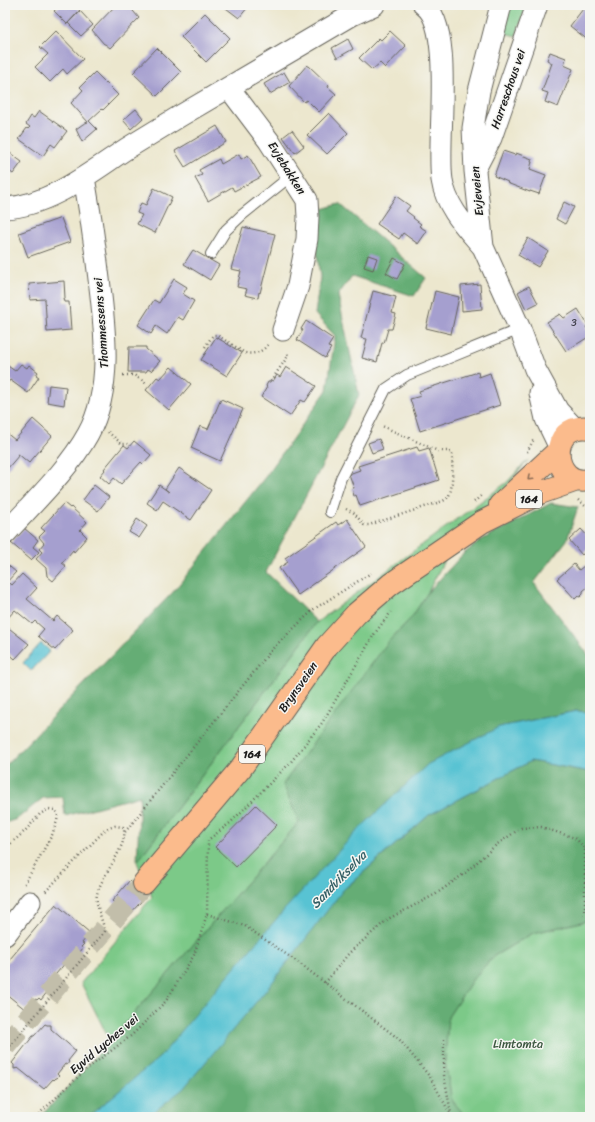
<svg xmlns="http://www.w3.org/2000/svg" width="595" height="1122" viewBox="0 0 595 1122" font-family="Sriracha,sans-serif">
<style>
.green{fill:#7cc988;stroke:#4c7252}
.forest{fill:#65ad74;stroke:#406448}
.water{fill:#58c3d3;stroke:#3a7078}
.building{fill:#a59fcf}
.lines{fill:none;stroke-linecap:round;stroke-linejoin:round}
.primary-tunnel{stroke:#c2beaa;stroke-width:22;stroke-dasharray:22 11;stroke-linecap:butt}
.lane-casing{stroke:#65635a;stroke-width:12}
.street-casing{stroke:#65635a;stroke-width:23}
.primary-casing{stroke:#65635a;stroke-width:24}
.path{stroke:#65635a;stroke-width:2.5;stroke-dasharray:1 3;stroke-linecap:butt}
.lane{stroke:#fff;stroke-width:10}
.street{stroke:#fff;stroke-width:21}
.primary{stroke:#fbbb8c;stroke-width:22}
.oneway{stroke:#8c6c54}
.labels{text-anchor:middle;stroke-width:3;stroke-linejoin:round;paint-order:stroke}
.number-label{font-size:10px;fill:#3e3d49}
.shield{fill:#f6f6f2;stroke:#5d5d5c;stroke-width:1}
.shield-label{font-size:11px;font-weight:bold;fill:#1c1c1c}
.street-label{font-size:12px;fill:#1c1c1c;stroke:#f6f6f2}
.park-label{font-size:12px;fill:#3e5942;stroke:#f6f6f2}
.water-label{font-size:13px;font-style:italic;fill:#345f65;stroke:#f6f6f2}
</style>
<rect width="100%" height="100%" fill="#f6f6f2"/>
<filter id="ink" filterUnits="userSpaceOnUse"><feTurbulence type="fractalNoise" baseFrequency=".025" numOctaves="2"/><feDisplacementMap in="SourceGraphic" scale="8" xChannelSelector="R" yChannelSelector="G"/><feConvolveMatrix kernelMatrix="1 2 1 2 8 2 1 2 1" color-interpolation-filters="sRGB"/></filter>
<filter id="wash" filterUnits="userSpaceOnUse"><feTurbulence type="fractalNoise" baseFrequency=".012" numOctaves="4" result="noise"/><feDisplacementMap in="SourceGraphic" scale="16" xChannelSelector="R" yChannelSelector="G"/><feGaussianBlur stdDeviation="0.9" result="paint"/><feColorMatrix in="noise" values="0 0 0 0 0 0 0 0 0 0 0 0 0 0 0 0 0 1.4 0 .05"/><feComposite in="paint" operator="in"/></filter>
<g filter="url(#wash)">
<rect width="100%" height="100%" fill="#ece7ce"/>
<path class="green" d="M510,5H527L516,36L504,33Z
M528,460L492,504L462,526L428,592L412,617L388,642L299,822L110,1041L81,983L152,897L137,862L317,622L506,483Z
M590,920V1117H459L452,1100L445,1061L448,1017L473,979L494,956L533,933Z"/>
<path class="forest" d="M340,204L426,278L414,296L352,276L338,295L359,395L266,572L317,622L137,862L140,796L65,816L63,797L43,798L17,819L5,823V766L173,592L266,476L327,390L335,336L315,314L320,277L312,212Z
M551,503L578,507L567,540L534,583L590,657V712L576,711L499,727L347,887L429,815L531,761L590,772V920L533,933L494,956L473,979L448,1017L445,1061L452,1100L466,1117H40L110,1041L299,822L283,784L388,642L412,617L428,592L463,554L483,539Z"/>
<path class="water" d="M41,643L50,651L31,671L23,663Z
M576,711L590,712V772L531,761L429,815L343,890L268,988L183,1089L147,1117H88L161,1056L208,999L285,909L359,829L428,764L499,727Z"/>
<g id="blocks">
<path class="building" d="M60,5H74L80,10L67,24L54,11Z
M116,5H128L139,18L110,48L105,44H104L92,30Z
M222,5H246L248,7L239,18Z
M586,5H590V39L589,41L570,26Z
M80,11L93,25L81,36L68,23Z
M205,13L230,38L206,62L181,37Z
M56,31L83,59L67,74L63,69L50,82L35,67L48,54L40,47Z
M390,31L406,46L385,68L380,63L372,70L359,58L379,38L381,40Z
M348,39L353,49L337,58L332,48Z
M157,48L181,72L157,96L133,73Z
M550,52L566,58L564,65L573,69L558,107L545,102L548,93L542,91L552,63L547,60Z
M307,65L308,66H309L329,85L328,87L336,94L319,112L307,100L304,102L289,86Z
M95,72L118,95L103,110L102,109L89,121L97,129L82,142L76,129L83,124L88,122L71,103L83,90L80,87Z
M284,72L290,82L270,94L264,84Z
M136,109L143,118L131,129L123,120Z
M39,111L67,131L55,147L51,144L43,156L19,139L27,128L28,129L30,127L26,124L31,116L34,118Z
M329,113L348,133L327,154L307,135Z
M217,126L226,142L185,167L175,151Z
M292,130L304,146L295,153L283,137Z
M503,151L515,155L516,153L532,159L531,162H532L530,169L546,175L539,194L530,191V192L507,183L508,182L494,176Z
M10,153L22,162L13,174L5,168V160Z
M239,154L241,159L248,155L261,177L234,191L232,187L208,201L195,178L202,175L199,170L219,159L221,164Z
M154,188L172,197L155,233L137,224L142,215L137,213L141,203L146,205Z
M396,196L410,206L406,211L414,217L413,218L421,224L419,226L427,231L418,244L403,233L399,239L377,224Z
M564,202L574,207L565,224L556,219Z
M61,218L70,242L28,257L19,233Z
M243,227L275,234L260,293L259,292L258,298L245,295L247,289L237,287L241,271L231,269Z
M528,238L548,251L538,267L518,255Z
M193,250L219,265L210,280L184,264Z
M368,255L377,258L373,270L364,267Z
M394,258L405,264L397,279L386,273Z
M174,279L187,287L183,294L194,301L183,320L178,317L167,334L156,326L151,334L138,325L154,300L159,303Z
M64,281L65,298H63L64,302H69L71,330L47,332L45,299L30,300L29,284Z
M480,284L482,309L462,311L461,286Z
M529,286L538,303L526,309L518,292Z
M373,291L396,297L392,313L396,314L392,329H388L384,343H382L377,362L362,358L367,339L361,338Z
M435,291L459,297L451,334L426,328Z
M578,309L588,325L586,327L590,333V336L566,351L547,322L560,314L564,318Z
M306,321L333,339L328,347L331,348L325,358L297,340L303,330L301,329Z
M216,337L242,353L227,376L201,360Z
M129,347H146V349L160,361L151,371L148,369L146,372H128Z
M5,364L15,371L21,364L27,368L29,365L38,372L36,375L39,377L28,393L10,380L5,386Z
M171,367L191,384L169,410L146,390L157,377L160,379Z
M286,367L316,386L305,402L301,400L290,416L261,397L267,387L266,386L268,382H270L271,380L273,381L277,375L280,377Z
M478,372L479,377L490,373L500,405L420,431L410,399L421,396L419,391Z
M49,385L66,387L64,405L47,402Z
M221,399L243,409L220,461L191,448L200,426L208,429Z
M33,419L52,436L29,463L17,453L19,455L7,469L5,468V432L15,440Z
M379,439L383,449L372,453L368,443Z
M134,441L151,455L143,464L141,462L121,484L114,478L109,484L100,476L105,470L104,469L124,445L128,448Z
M417,447L419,451L429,448L439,480L360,506L356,495L354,496L352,488H354L349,474L360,470L358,466Z
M179,468L211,490L191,520L163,501L157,510L147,503L159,485L169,492L165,489Z
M94,485L109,497L98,511L83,500Z
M64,503L70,508L71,507L87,522L80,530L87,537L74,552L73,550L62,563L66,566L53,581L47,576L46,568L36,559L42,552L39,549L44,543L39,537L45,531L41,528Z
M137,519L147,526L139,538L129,532Z
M347,519L366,547L298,595L279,568L288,562L285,558L336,522L338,525Z
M24,528L38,540L33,547L39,552L31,560L11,543Z
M581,529L590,539V547L582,555L569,540Z
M5,563L16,572L5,584Z
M574,564L579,570L585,565L590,570V575L587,578L590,582V585L583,591V594L580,597L578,596L575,599L557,579Z
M22,574L37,588L27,599L53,621L57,616L73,630L55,650L38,636L44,629L35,621L32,624L15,610L5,621V588L10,583L12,585Z
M5,625L29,644L15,659L5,650Z
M256,805L277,825L236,867L215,847Z
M130,880L147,895L129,915L112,901Z
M56,904L90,933L82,943L84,944L81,947L83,948L73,961L71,960L69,962L67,961L50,981L51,983L49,985L51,987L41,1000L39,998L37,1000L35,999L26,1010L5,993V965Z
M45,1024L47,1025H51V1029L76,1051L68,1061L69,1062L67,1065L65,1064L57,1074L59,1076L57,1078H56L54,1080L53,1079L44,1089L18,1068L14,1069V1065L12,1063L33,1036H34Z"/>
</g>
</g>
<g filter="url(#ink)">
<use href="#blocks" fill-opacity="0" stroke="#65635a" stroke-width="1"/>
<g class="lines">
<path class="primary-tunnel" d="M5,1046L144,883"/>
<g class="lane-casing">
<path id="lane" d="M211,254L226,230L242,215L292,175
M330,512L341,478L386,389L407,375L520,329"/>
</g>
<g class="street-casing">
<path id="street" d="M424,5C455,27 436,143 442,180C446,207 466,227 483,247
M501,5L479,91L473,128L475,171L483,247L520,329L535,369L558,411L575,429
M229,88L269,141L307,200L308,217L307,239L298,286L283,330
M476,167L491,138L537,5
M5,208C49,206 91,172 126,149C144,138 162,127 180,116C237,82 295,49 352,15L374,5
M540,393L546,419L559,446
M5,534C32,504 69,469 88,434C113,389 105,328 99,279C95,245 90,211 84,177
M5,935L30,902"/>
</g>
<g class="primary-casing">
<path id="primary" d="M589,480C551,488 546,421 590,428
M500,505L558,451
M144,883L241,768L327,646L357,613L391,584L482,522L540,493L577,480"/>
</g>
<path class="path" d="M205,347L213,335H217L245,353C255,355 264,351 269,343
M123,375H134L147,384
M273,378L288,356L287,351
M108,432L122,444H128
M527,452L534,439
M578,500L590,510
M474,502L482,495
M346,509L354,513L364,525H369L440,502C443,501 446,500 448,497C454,489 452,463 452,453L448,451H438L382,426
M125,832L274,647L314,609L371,573
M585,848L590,849
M5,849L25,831L40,814L49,809L55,810L58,814L57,821L52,835L24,885
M207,914L245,926L299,963L399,1039L430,1077L452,1117
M325,983L349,953L388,919L436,894L465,873L496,845L521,828L541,827L575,838L585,848V917
M444,1039V1075L451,1113
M5,1052L105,931C103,922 95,904 97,895C100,876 131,844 123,827L115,826L106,829L45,892
M36,1117L84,1071L132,1035L166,1001L194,955L207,914L208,840L230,823L290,763L322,723L375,633L391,612"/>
<use href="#lane" class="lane"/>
<use href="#street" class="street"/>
<use href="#primary" class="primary"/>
</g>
<defs><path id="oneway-chevron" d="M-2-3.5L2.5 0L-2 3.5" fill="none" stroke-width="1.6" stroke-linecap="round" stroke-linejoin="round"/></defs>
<use class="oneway" href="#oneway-chevron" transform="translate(530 478) rotate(137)"/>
</g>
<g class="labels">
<g class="number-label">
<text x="574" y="326">3</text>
</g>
<g class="shield">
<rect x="516" y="490" width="26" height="18" rx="3"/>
<rect x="239" y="745" width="26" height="18" rx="3"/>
</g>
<g class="shield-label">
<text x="529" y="503">164</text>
<text x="252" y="758">164</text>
</g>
<g class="street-label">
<text transform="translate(508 89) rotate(-71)" y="4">Harreschous vei</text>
<text transform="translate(287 168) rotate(58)" y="4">Evjebakken</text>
<text transform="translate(477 191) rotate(-95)" y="4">Evjeveien</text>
<text transform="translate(101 323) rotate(-94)" y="4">Thommessens vei</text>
<text transform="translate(298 687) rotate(-55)" y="4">Brynsveien</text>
<text transform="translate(104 1044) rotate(-40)" y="4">Eyvid Lyches vei</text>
</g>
<g class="park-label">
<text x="518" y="1048">Limtomta</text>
</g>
<g class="water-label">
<text transform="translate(338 879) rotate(-46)" y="5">Sandvikselva</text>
</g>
</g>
<rect width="595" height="1122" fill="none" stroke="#f6f6f2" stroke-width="20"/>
</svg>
